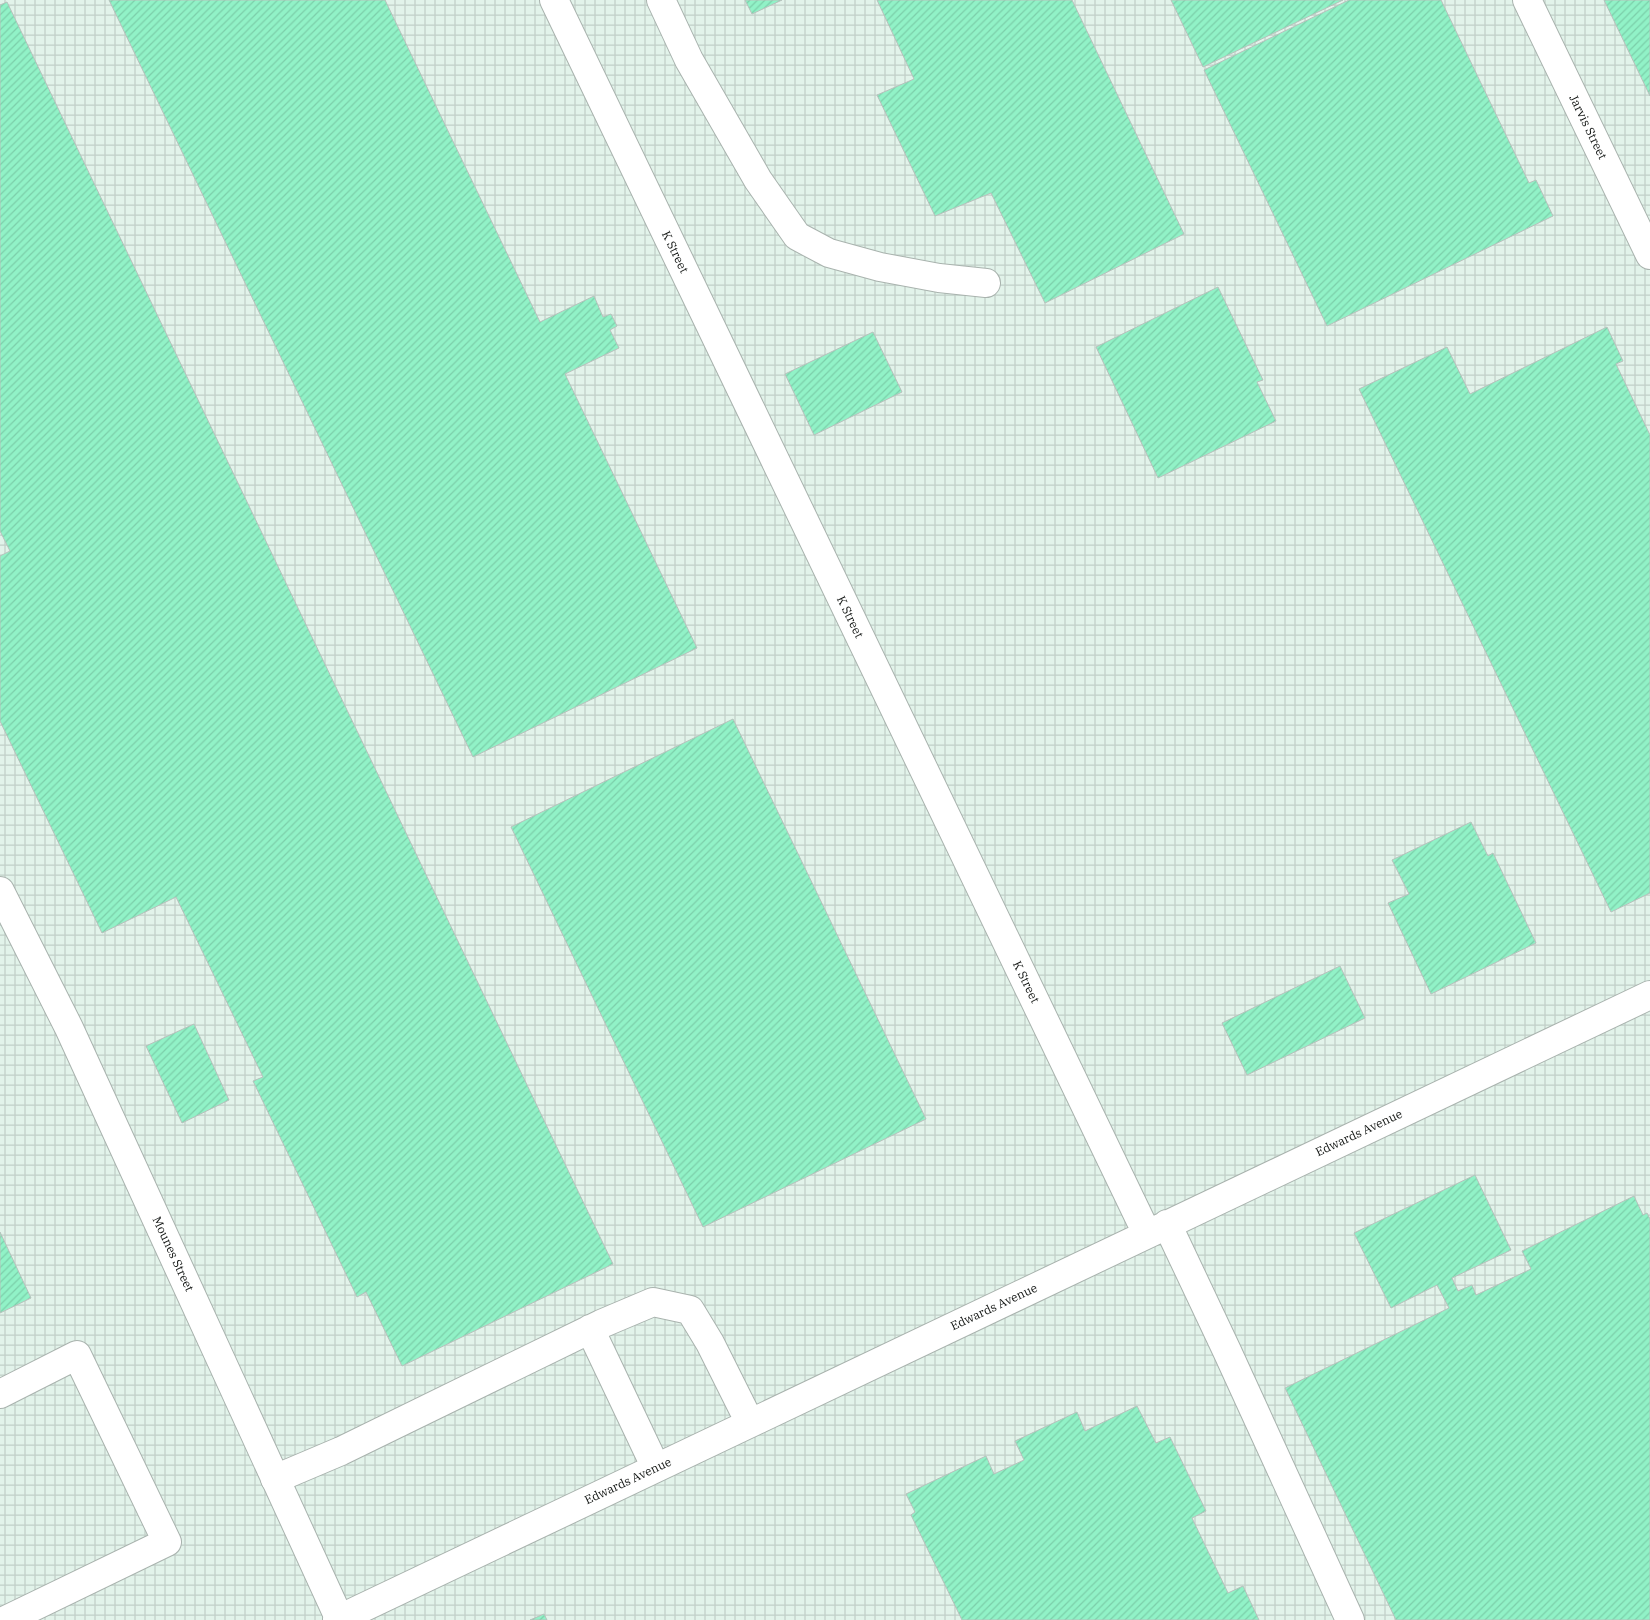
<svg xmlns="http://www.w3.org/2000/svg" width="1650" height="1620" viewBox="0 0 1650 1620" font-family="'IBM Plex Serif',serif">
<style>
.industrial{fill:url(#industrial-grid)}
.building{fill:url(#building-hatch);stroke:#b7c1bc}
.lines{fill:none;stroke-linecap:round;stroke-linejoin:round}
.minor-casing{stroke:#a9b3ae;stroke-width:30}
.major-casing{stroke:#a9b3ae;stroke-width:30}
.minor{stroke:#fff;stroke-width:28}
.major{stroke:#fff;stroke-width:28}
.labels{text-anchor:middle;stroke-width:4.5;stroke-linejoin:round;paint-order:stroke}
.street-label{font-size:12px;fill:#111412;stroke:#fff}
</style>
<defs>
<pattern id="industrial-grid" width="8" height="8" patternUnits="userSpaceOnUse" patternTransform="scale(1.25)"><rect width="8" height="8" fill="#e2f3ea"/><path d="M0 4h8M4 0v8" fill="none" stroke="#c1cfc8"/></pattern>
<pattern id="building-hatch" width="6" height="6" patternUnits="userSpaceOnUse" patternTransform="scale(1.25)"><rect width="6" height="6" fill="#91f2c7"/><path d="M-1 1l2-2M0 6l6-6M5 7l2-2" fill="none" stroke="#7ccfaa"/></pattern>
</defs>
<rect width="100%" height="100%" fill="#f4fef8"/>
<path class="industrial" d="M0,0H1650V1620H0Z"/>
<path class="building" d="M109,0H385L540,322L594,296L603,317L611,314L617,326L610,330L619,348L565,374L697,648L473,757Z
M745,0H782L752,14Z
M877,0H1072L1184,234L1045,303L991,193L935,216L877,95L914,79Z
M1171,0H1343L1203,67Z
M1349,0H1441L1529,183L1536,180L1553,216L1327,326L1204,70Z
M1604,0H1650V96Z
M7,2L613,1264L402,1366L366,1292L357,1297L253,1081L263,1077L176,897L102,933L0,721V556L10,551L0,531V5Z
M1218,287L1263,380L1257,382L1276,421L1158,478L1096,347Z
M1607,327L1623,361L1616,364L1650,435V893L1611,912L1359,389L1447,347L1470,394Z
M873,332L902,392L814,435L785,374Z
M733,719L926,1119L703,1227L511,827Z
M1471,822L1488,856L1493,853L1536,943L1431,994L1388,903L1409,894L1392,860Z
M1340,966L1365,1018L1247,1075L1222,1023Z
M194,1024L229,1100L182,1123L146,1046Z
M1475,1175L1511,1250L1452,1278L1458,1291L1472,1285L1476,1295L1531,1269L1522,1251L1634,1196L1643,1215L1647,1213L1650,1219V1620H1396L1285,1388L1449,1308L1437,1285L1391,1308L1354,1233Z
M0,1232L31,1298L0,1313Z
M1137,1406L1156,1443L1170,1437L1206,1511L1192,1518L1228,1593L1243,1586L1259,1620H962L911,1515L915,1512L906,1494L986,1456L994,1474L1024,1460L1015,1441L1077,1412L1085,1431Z
M544,1614L547,1620H530Z"/>
<g class="lines">
<g class="minor-casing">
<path id="minor" d="M554,0L1147,1234
M661,0L689,60L758,180L797,236L829,253L880,267L939,278L986,283
M1527,0L1650,255
M1167,1224L1227,1351L1350,1620
M590,1329L656,1468
M0,1394L77,1355L167,1542L6,1620
M275,1479L341,1451L601,1324L653,1302L690,1310L710,1343L750,1423
M337,1620L1650,995"/>
</g>
<g class="major-casing">
<path id="major" d="M0,891L69,1028L340,1620"/>
</g>
<use href="#minor" class="minor"/>
<use href="#major" class="major"/>
</g>
<g class="labels">
<g class="street-label">
<text transform="translate(1588 127) rotate(64)" y="4">Jarvis Street</text>
<text transform="translate(675 252) rotate(64)" y="4">K Street</text>
<text transform="translate(850 617) rotate(64)" y="4">K Street</text>
<text transform="translate(1026 982) rotate(64)" y="4">K Street</text>
<text transform="translate(1359 1133) rotate(-25)" y="4">Edwards Avenue</text>
<text transform="translate(173 1254) rotate(65)" y="4">Mounes Street</text>
<text transform="translate(994 1307) rotate(-25)" y="4">Edwards Avenue</text>
<text transform="translate(628 1481) rotate(-25)" y="4">Edwards Avenue</text>
</g>
</g>
</svg>
